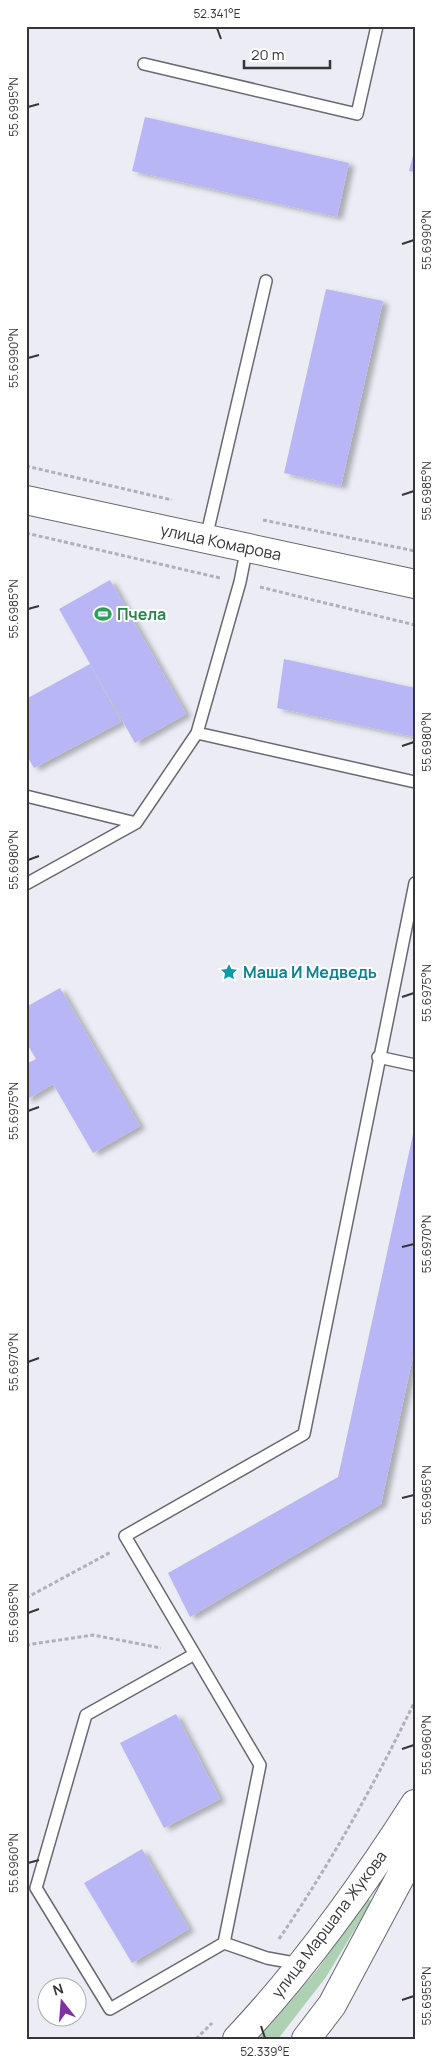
<svg xmlns="http://www.w3.org/2000/svg" width="441" height="2065" viewBox="0 0 441 2065" font-family="Manrope,sans-serif">
<style>
.green{fill:#aed1b4}
.building{fill:#b8b6f4;filter:url(#shadow)}
.lines{fill:none;stroke-linecap:round;stroke-linejoin:round}
.service-casing{stroke:#686971;stroke-width:14}
.tertiary-casing{stroke:#686971;stroke-width:30}
.path{stroke:#b0b1b8;stroke-width:3;stroke-dasharray:4 2.5;stroke-linecap:butt}
.service{stroke:#fff;stroke-width:11}
.tertiary{stroke:#fff;stroke-width:28}
.ticks{fill:none;stroke:#36363a;stroke-width:2}
.labels{text-anchor:middle;stroke-width:4;stroke-linejoin:round;paint-order:stroke}
.street-label{font-size:16px;fill:#36363a;stroke:#fff}
.leisure-label{font-size:16px;font-weight:bold;fill:#27864d;stroke:#fff;text-anchor:start}
.culture-label{font-size:16px;font-weight:bold;fill:#0d838f;stroke:#fff;text-anchor:start}
.neatline{fill:none;stroke:#36363a;stroke-width:2}
.ticks-label{font-size:12px;text-anchor:middle;fill:#36363a}
</style>
<defs>
<filter id="shadow"><feDropShadow dx="5.5" dy="3" stdDeviation="2.5" flood-color="#0004"/></filter>
</defs>
<rect width="100%" height="100%" fill="#ebecf4"/>
<path class="green" d="M367,1898L372,1901L326,1977L278,2039H258L318,1969Z"/>
<path class="building" d="M145,117L349,163L337,217L132,171Z
M415,148V172L409,171Z
M326,289L383,301L341,486L284,473Z
M110,580L186,714L135,743L59,609Z
M284,659L415,688V737L277,708Z
M90,664L121,722L34,768L26,754V699Z
M60,988L140,1126L93,1153L53,1084L26,1100V1064L36,1059L26,1042V1007Z
M415,1125V1347L381,1504L190,1617L168,1573L338,1477Z
M176,1714L220,1799L164,1828L120,1743Z
M142,1849L189,1929L132,1963L84,1883Z"/>
<g class="lines">
<g class="service-casing">
<path id="service" d="M144,64L357,114L377,26
M206,538L266,281
M247,547L240,582L197,733L415,782
M26,796L136,823
M26,884L136,823L197,733
M378,1057L415,1065
M193,1655L86,1715L36,1888L110,2009L224,1943L260,1765L125,1536L304,1434L415,883
M224,1943L267,1958L300,1964"/>
</g>
<g class="tertiary-casing">
<path id="tertiary" d="M26,500L415,584
M237,2039C304,1968 362,1887 415,1804
M306,2039L332,2005L403,1872L415,1845"/>
</g>
<path class="path" d="M26,466L172,500
M263,520L415,551
M26,533L220,578
M260,587L415,625
M26,1598L111,1552
M26,1645L93,1635L161,1648
M279,1939C331,1863 375,1783 415,1701
M196,2039L212,2023"/>
<use href="#service" class="service"/>
<use href="#tertiary" class="tertiary"/>
</g>
<path class="ticks" d="M217,28L221,39M28,107L39,104M402,244L414,240M28,358L39,355M402,495L414,491M28,609L39,606M402,746L414,742M28,860L39,856M402,997L414,993M28,1111L39,1107M402,1247L414,1244M28,1362L39,1358M402,1498L414,1495M28,1613L39,1609M402,1749L414,1745M28,1863L39,1860M402,2000L414,1996M261,2026L265,2038"/>
<defs>
<g id="stadium-bare" transform="scale(1.35)"><path d="M0-5a6.5 5 0 1 0 0 10a6.5 5 0 1 0 0-10ZM-3.5-1.8h7v3.6h-7Z" fill="#2e9e5b" stroke="#fff" stroke-width="2.5" paint-order="stroke"/></g>
<g id="sight-bare" transform="scale(1.35)"><path d="M0-6L1.8-2.2L6-1.7L2.9 1.2L3.7 5.4L0 3.3L-3.7 5.4L-2.9 1.2L-6-1.7L-1.8-2.2Z" fill="#0f9aa8" stroke="#fff" stroke-width="2.5" paint-order="stroke"/></g>
</defs>
<g fill-rule="evenodd">
<use href="#stadium-bare" x="103" y="614"/>
<use href="#sight-bare" x="229" y="972"/>
</g>
<g class="labels">
<g class="street-label">
<text transform="translate(221 542) rotate(12)" y="6">улица Комарова</text>
<text transform="translate(329 1924) rotate(-53)" y="6">улица Маршала Жукова</text>
</g>
<g class="leisure-label">
<text x="117" y="620">Пчела</text>
</g>
<g class="culture-label">
<text x="243" y="978">Маша И Медведь</text>
</g>
</g>
<rect width="441" height="2065" fill="none" stroke="#ffffff" stroke-width="55"/>
<g transform="translate(62 2002) rotate(343)"><circle r="24" fill="#ffffff" stroke="#afafb0"/>
<path d="M0-4L9 19L0 12L-9 19Z" fill="#8032a3"/>
<text y="-8" font-size="14" font-weight="bold" text-anchor="middle" fill="#36363a">N</text>
</g>
<path d="M244 60v8h86v-8" fill="none" stroke="#36363a" stroke-width="2.5"/>
<text x="251" y="60" font-size="15" fill="#36363a" stroke="#ffffff" stroke-width="4" paint-order="stroke">20 m</text>
<rect x="28" y="28" width="386" height="2010" class="neatline"/>
<g class="ticks-label">
<text x="217" y="18">52.341°E</text>
<text transform="translate(14 107) rotate(-90)" y="4">55.6995°N</text>
<text transform="translate(427 240) rotate(-90)" y="4">55.6990°N</text>
<text transform="translate(14 358) rotate(-90)" y="4">55.6990°N</text>
<text transform="translate(427 491) rotate(-90)" y="4">55.6985°N</text>
<text transform="translate(14 609) rotate(-90)" y="4">55.6985°N</text>
<text transform="translate(427 742) rotate(-90)" y="4">55.6980°N</text>
<text transform="translate(14 860) rotate(-90)" y="4">55.6980°N</text>
<text transform="translate(427 993) rotate(-90)" y="4">55.6975°N</text>
<text transform="translate(14 1111) rotate(-90)" y="4">55.6975°N</text>
<text transform="translate(427 1244) rotate(-90)" y="4">55.6970°N</text>
<text transform="translate(14 1362) rotate(-90)" y="4">55.6970°N</text>
<text transform="translate(427 1495) rotate(-90)" y="4">55.6965°N</text>
<text transform="translate(14 1613) rotate(-90)" y="4">55.6965°N</text>
<text transform="translate(427 1745) rotate(-90)" y="4">55.6960°N</text>
<text transform="translate(14 1863) rotate(-90)" y="4">55.6960°N</text>
<text transform="translate(427 1996) rotate(-90)" y="4">55.6955°N</text>
<text x="265" y="2056">52.339°E</text>
</g>
</svg>
